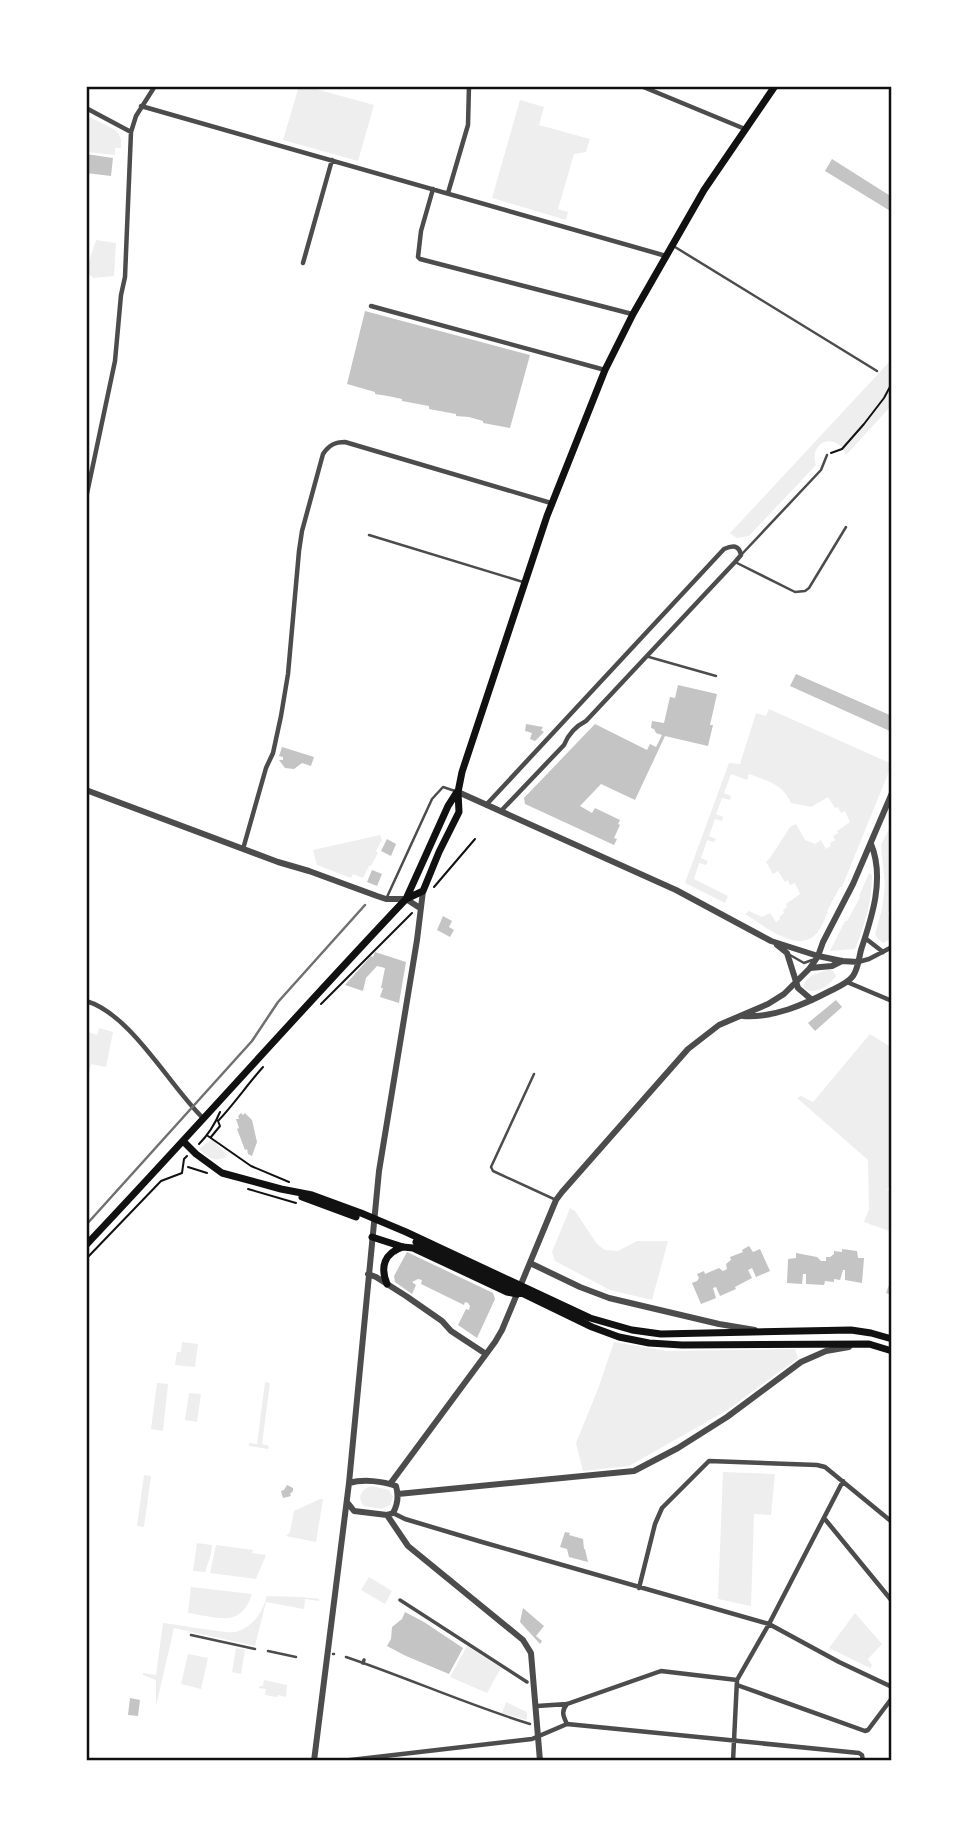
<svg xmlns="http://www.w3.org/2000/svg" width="978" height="1847" viewBox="0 0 978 1847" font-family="Mulish,sans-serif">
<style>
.green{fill:#eee}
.building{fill:#c4c4c4}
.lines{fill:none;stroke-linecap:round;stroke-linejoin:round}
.path{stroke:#111;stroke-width:2}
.service{stroke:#4c4c4c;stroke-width:2.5}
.pedestrian{stroke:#4c4c4c;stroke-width:3.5}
.minor{stroke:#4c4c4c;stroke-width:4.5}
.tertiary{stroke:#4c4c4c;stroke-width:6}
.secondary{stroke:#111;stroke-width:7}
.rail{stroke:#707070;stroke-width:2.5}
.neatline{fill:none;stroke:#111;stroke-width:2.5}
</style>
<rect width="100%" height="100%" fill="#fff"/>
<path class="green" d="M299,86H305L374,105L358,161L283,140Z
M520,100L544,107L539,125L590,139L586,152L574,154L558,209L568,212L566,220L492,198Z
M86,115L117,131L121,139V148H115V155L86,152Z
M96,240L116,243L114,276L93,278L86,271Z
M892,359V405L846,455C837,431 808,441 816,465L749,536L737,538L730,533Z
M769,709L892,764L842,887H840L827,911L828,912C824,920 821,930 814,936C795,952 763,925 745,914L749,911L762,917L770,913L776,922L780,919V916L784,913L783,910L787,907L786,904L800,894L795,883L790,885L788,880L785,882L778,871L773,874L766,862L770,858L790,827L796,824L805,840L815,844L821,840L826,849L831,846L830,843L835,840L833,836L838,833L837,831L850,822L845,811L841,813L838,807L835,808L828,797L811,807L791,803C783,784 767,781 749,774L747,780L731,774L724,793L731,796L730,800L722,798L716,814L723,817L722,821L715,819L709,836L716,839L714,842L707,840L701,858L708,861L706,865L699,863L694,879L728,896L725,903L685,883L729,763L740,764L756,713L766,716Z
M892,823V891L888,915L892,920V938L883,943L878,939L875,934L882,909L885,885L881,845Z
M380,835L382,840L376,851L378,853L371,866H369L363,878L353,874L351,878L317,865L313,850Z
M869,873L872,875C872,901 865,924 855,949L830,951L845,921H847L860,897L859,896Z
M829,969L833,971L836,976C829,986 815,996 804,988V983L811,976Z
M99,1028L113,1032L106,1067L91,1064L86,1090V1031L97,1035Z
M870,1034L892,1048V1180L887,1190L892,1192V1232L864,1222L869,1209L868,1160L797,1098L801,1096L813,1102Z
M212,1139L227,1155L226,1157C214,1163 208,1157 199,1149Z
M570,1208L575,1211L597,1244L605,1250L618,1251L637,1241H668L652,1300L610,1290L555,1261L552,1252Z
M182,1342L198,1344L195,1367L175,1365L177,1352H181Z
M614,1342L667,1351L795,1349L798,1358L726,1411L629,1466L583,1471L576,1443L598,1389Z
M265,1382L270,1383L262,1444L269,1446L268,1449L249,1446V1443L257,1444Z
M157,1383L168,1384L163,1431L151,1429Z
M189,1393L201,1394L197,1422L185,1420Z
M723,1472L775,1474L771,1515L754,1514L751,1606L718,1599Z
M144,1475L151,1476L144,1527L137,1526Z
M372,1486L389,1490L393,1497L390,1505L382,1509L364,1506C356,1497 362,1488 372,1486Z
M320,1499H323L316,1542L286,1536L290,1532L294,1511Z
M197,1543L212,1545L211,1554L205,1572L193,1571Z
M216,1545L253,1550L252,1553L266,1555L256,1579L210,1573Z
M369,1577L392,1591L385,1604L361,1590Z
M191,1587L252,1594C241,1629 217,1617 188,1613Z
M267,1596L302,1597L319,1599V1601L305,1599L304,1609L266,1602L255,1646L174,1628L156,1706V1680L143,1675V1673L156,1675L163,1623C176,1624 227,1634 236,1632C254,1626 262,1613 267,1596Z
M855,1613L882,1644L868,1659L872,1665L870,1668L829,1648Z
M467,1646L501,1668L487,1693L450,1677Z
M236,1648L245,1650L241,1674L232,1672Z
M188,1654L208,1658L201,1689L181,1684Z
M264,1680L287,1685L286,1697L278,1695L277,1697L265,1695L266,1689L259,1688L260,1686H263Z
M506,1702L527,1712V1720L502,1713Z"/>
<path class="building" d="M86,154L113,158L111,176L86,173Z
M832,159L892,197V212L825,171Z
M365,311L530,355L510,428L483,423V421L469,417L456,416V414L429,409V406L402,401V399L388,396L375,394V392L347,384Z
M796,674L892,716V732L790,686Z
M678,685L717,694L710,725H713L708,746L665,736L635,800L601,784L580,806L592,813L595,808L620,820L618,824L620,825L614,838L617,839L614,845L525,804L524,798L595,724L647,750L650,744L656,747L662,735L656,733L654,729L651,728L652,721L664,723L670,697L675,698Z
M526,724L543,727L541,730L544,732L535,741L530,739L532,733L525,731Z
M282,747L314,757L311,766L302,763L294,769L285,768L279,760H283V757L279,756Z
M387,839L396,844L391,856L381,851Z
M372,870L382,874L377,886L367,882Z
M443,916L452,921L449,927L454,930L450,937L437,930Z
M375,952L406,962L399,1003L380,997L383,988H381L385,968L377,966L366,978L363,991L345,985L371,956L373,957Z
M836,1000L842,1007L815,1031L808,1023Z
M241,1113L243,1115L245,1113L252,1120L257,1142L252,1156L248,1154L247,1149L245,1150L237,1129L239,1128L236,1119H239L238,1116Z
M749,1246L753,1252L760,1249L770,1271L756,1277L752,1268L748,1270L752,1278L735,1287L736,1289L720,1296L716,1287L713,1288L716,1298L701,1304L692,1283L697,1281L699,1278L697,1274L704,1271L705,1274L719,1268L723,1271L727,1269L726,1264L731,1260L730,1257L743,1252L742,1250Z
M842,1249L857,1251L858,1258H864L862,1283L845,1280V1270H843L840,1280L834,1279V1282L825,1281L824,1285L806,1284V1274H803L802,1284L787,1283L788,1259L796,1258V1253L817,1257L821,1261H826V1257H830L834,1254V1251L842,1252Z
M407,1252L493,1293L495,1299L477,1338L458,1325L466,1309L469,1310L470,1306L468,1303L465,1302L464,1305L421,1284L422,1280L418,1279L412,1282L416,1285L412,1294L395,1282L394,1276Z
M892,1277V1295L886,1293Z
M287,1485L293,1488V1491L290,1494L291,1496L283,1498L281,1491L284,1490Z
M565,1532L570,1533L569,1535L583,1539L584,1549H585L588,1562L569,1557L567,1549L560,1547Z
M523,1608L544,1626L536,1636L542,1641L540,1644L520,1622Z
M405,1612L424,1622L463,1648L449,1674L406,1656L387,1646L391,1639L392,1627L402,1619Z
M130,1698L140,1700L138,1716L128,1715Z"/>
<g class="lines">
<path class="path" d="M831,453L842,449L864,424L884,398L892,383
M434,887L475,839
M321,1004L412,913
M208,1136L251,1166L289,1182
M211,1137L220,1126L218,1121C234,1104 247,1085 263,1067
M199,1144C208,1135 215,1124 220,1112
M188,1167L207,1173
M248,1189L296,1203
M86,1259L161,1181L182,1173L184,1159L187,1156"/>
<path class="service" d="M675,247L877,371
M369,535L523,582
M741,555L821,470L827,455
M735,562L795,592L805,591L809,588L846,527
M649,657L716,676
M387,897L432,799L443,787L455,791
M790,955L804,963L812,960
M534,1074L491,1167L493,1171L556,1200
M191,1635L255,1649
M268,1651L296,1657
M333,1654H334
M346,1657C408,1678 468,1705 530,1724"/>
<path class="pedestrian" d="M400,1600L527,1682
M363,1663L364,1660"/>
<path class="minor" d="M641,86L745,129
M141,106L666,256
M86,108L131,132
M433,189L421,231L418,257L420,259L632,314
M448,193L468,125L469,86
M303,263L332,160
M371,306L605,370
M86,498L115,361L121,295L125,277L131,132L136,116L155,86
M486,805L724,549C733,545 739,545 741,555L735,562L586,721C576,726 568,735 564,745L501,811
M243,849L266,768L273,753L281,716L288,674L299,551L302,531L323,454C329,445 335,442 345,442L551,503
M865,938L883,952
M858,962L869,959L892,947
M847,982L892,1001
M86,1001C131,1014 169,1085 203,1118
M393,1513L405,1519L482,1542L769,1624L839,1662L892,1687
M824,1518L892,1601
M639,1588L655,1524L662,1508L709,1461L817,1465L825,1467L892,1522
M737,1685L865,1731L868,1730L892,1698
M567,1704C561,1711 563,1716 567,1724
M537,1706L567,1704L661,1671L737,1680
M342,1761L532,1739L567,1724L859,1753L862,1755L863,1761
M733,1761L737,1680L769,1624L843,1481"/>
<path class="tertiary" d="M86,790L278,862L309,871L377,896L386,899H406L420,908
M458,792L676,890L771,941L818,956L842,961L858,962
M777,945L787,953L798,988L812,1000
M810,968L832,966L842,961
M743,1016C774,1018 803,1005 830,991C838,987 848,983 853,976C858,969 859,958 861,950C872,917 885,878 871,844
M530,1263L580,1287L609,1298L719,1324L755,1330
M368,1274L376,1277L406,1296L442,1321L451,1331L486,1354
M390,1484L495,1342L502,1330L556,1200L562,1192L688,1049L719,1025L768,1004L784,994L810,968L818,956L823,942L853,884L892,793
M398,1494L634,1471L678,1448L727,1417L801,1362L826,1351L849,1347
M347,1502L354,1511L387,1515L393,1513C398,1504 399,1496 396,1486C383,1481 363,1479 349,1483
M387,1515L408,1546L523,1640L531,1653L540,1761
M314,1761L349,1483L379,1171L417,940L423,891"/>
<path class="secondary" d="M406,899L448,806L457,792
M183,1141L196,1154L222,1173L281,1189L312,1195L361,1213L406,1232L590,1318L632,1330L661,1334L851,1330L871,1333L892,1339
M302,1197L356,1217
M372,1237L403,1247L413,1248L507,1292L517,1294
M416,1242L592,1327L619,1337L649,1343L682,1345L869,1344L892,1351
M86,1245C194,1131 298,1013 406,899L423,891L439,852L459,812L458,792L462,772L547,516L605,370L633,314L704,190L775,86
M387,1284C380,1267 384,1253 403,1247"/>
<path class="rail" d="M86,1225L252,1041L278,1002L365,905"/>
</g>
<rect width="978" height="1847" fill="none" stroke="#ffffff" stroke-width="175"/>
<rect x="88" y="88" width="802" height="1671" class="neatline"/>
</svg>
